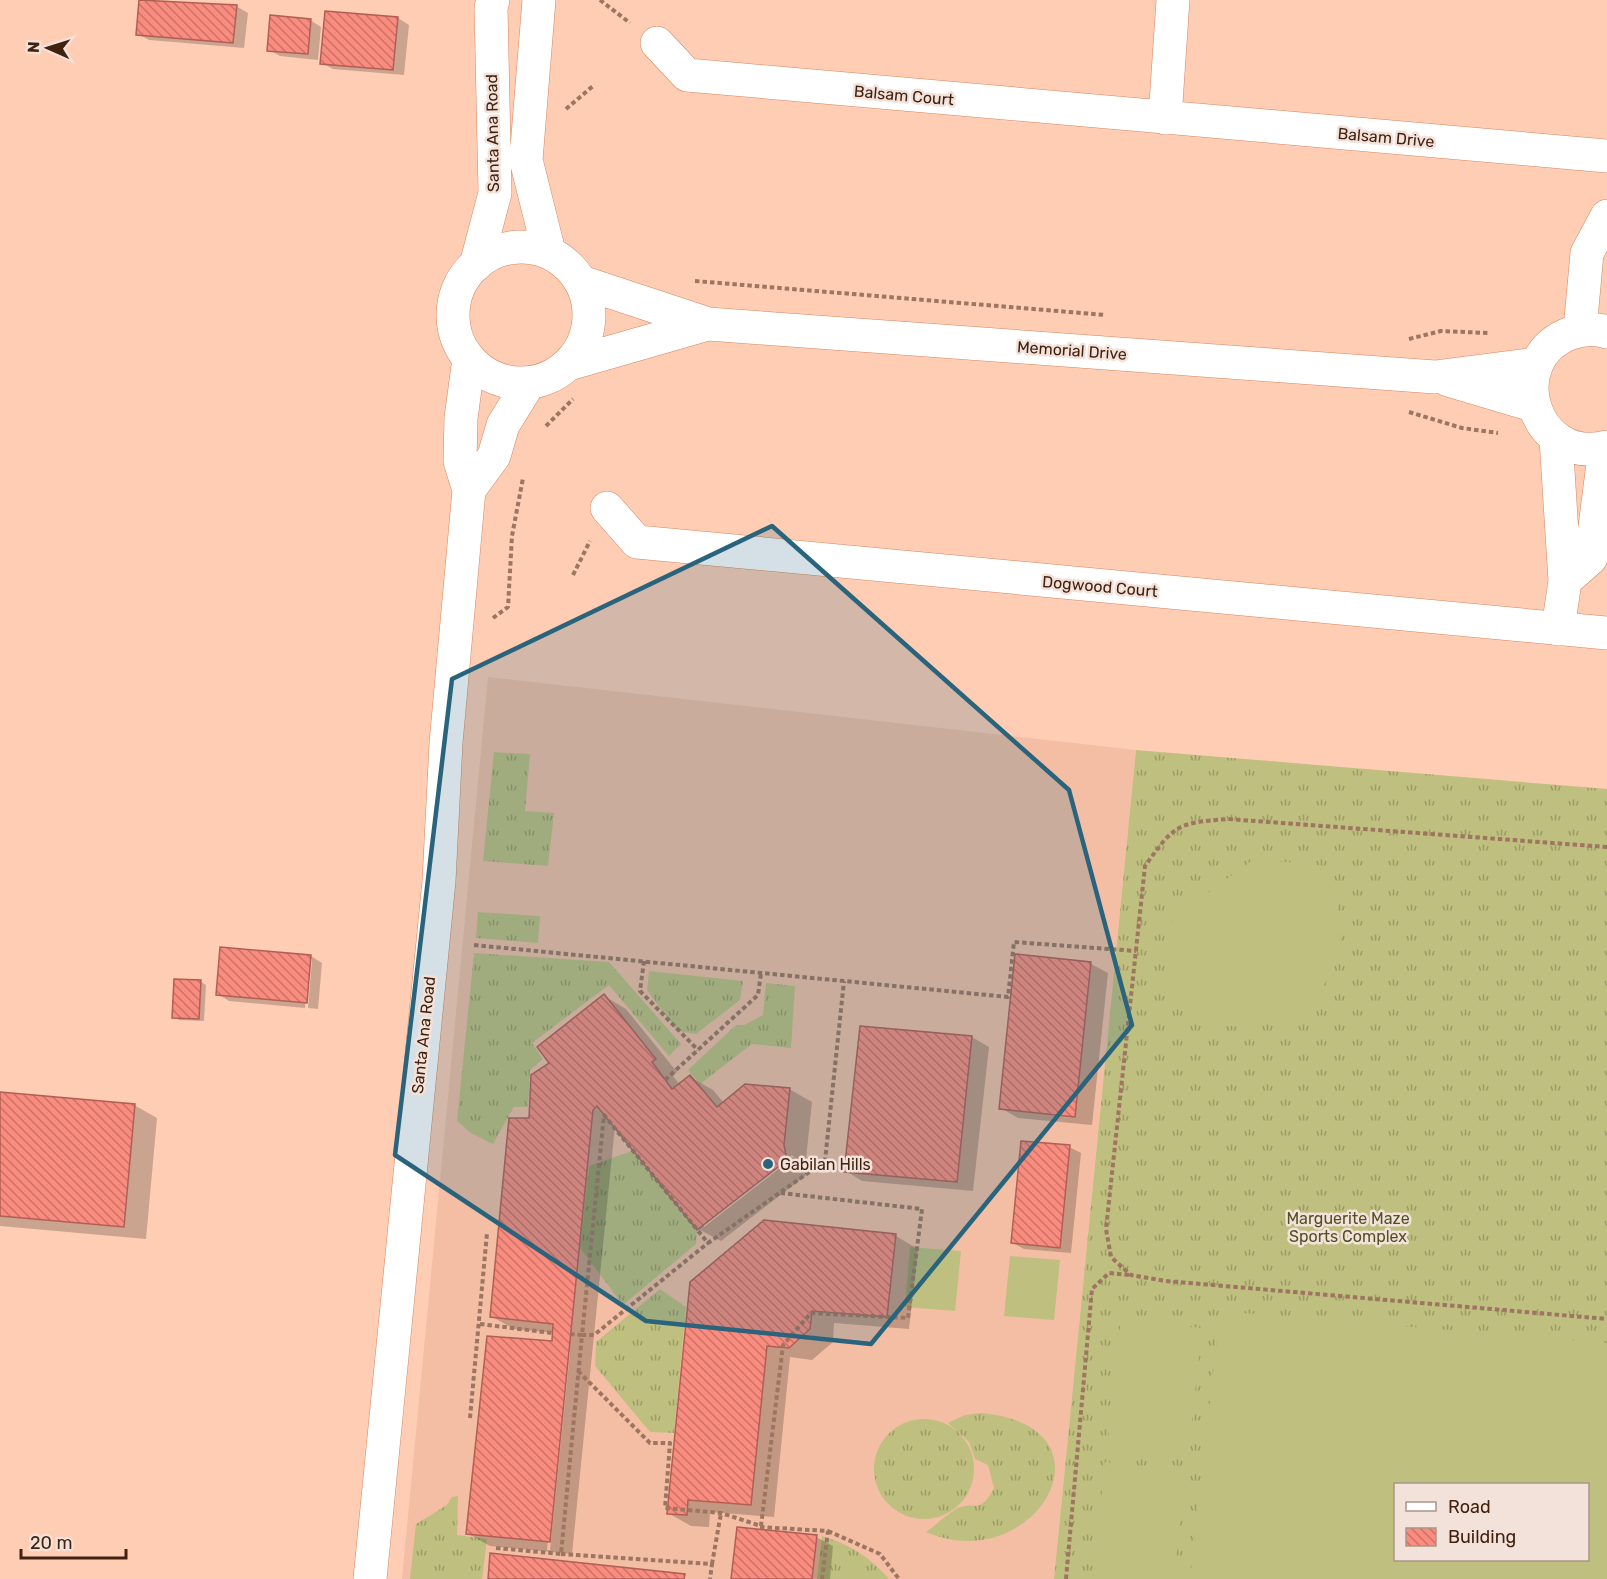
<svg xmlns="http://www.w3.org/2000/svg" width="1607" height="1579" viewBox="0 0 1607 1579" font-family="Rubik,sans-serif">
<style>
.built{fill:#f3bea4}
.grass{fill:url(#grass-tufts);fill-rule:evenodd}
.garden{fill:#bfbf7f;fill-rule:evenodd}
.shadow{fill:#0003;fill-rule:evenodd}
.building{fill:url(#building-back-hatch);stroke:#b15f55;stroke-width:1.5}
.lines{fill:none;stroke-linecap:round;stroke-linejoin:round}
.minor-casing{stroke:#d3875f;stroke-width:34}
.path{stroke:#9d7560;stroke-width:4;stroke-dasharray:4.5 3;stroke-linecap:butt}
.minor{stroke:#fff;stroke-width:33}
.marked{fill:#29647c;fill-opacity:0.2;stroke:#29647c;stroke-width:4.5;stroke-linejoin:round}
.poi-dot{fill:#29647c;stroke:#f3e2da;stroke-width:2}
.labels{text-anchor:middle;stroke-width:5;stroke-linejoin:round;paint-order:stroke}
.street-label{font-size:16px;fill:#412211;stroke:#f3e2da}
.poi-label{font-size:16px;fill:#412211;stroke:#f3e2da;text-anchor:start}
.park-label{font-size:16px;fill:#515022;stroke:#f3e2da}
</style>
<defs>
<pattern id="grass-tufts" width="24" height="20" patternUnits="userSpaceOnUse" patternTransform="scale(1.5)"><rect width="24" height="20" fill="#bfbf7f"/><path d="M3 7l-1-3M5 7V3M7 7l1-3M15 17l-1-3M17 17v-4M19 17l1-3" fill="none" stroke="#9d9b67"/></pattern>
<pattern id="building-back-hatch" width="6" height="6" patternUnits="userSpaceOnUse" patternTransform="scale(1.5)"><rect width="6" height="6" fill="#fa8c7f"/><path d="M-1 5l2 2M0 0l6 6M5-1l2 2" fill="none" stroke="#cc7267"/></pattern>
</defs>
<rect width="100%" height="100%" fill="#fecdb4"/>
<path class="built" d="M488,677L1136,750L1054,1579H402Z"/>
<path class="grass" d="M1136,750L1607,789V1579H1054ZM1396,1484H1588V1560H1396Z
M494,752L530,754L525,811L554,813L548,866L483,861Z
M478,912L540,916L538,943L476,938Z
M474,953L609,962L681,1044L669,1056L609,985L532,1043L543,1059L530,1070L528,1107H514L493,1144L471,1133L457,1121Z
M649,971L743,981L740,1000L696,1034L677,1031L647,990Z
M766,983L795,986L791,1048L752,1044L700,1084L688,1070L736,1025H744L763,1015Z
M632,1151L697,1230L696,1244L623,1305L580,1248L589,1166Z
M660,1289L686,1307L674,1433L650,1432L595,1366L596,1342Z
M981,1413C1123,1426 1036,1579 926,1532C936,1525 946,1515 956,1509C974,1499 979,1517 994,1488L988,1465L975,1459L969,1442L948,1423L965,1415Z
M874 1469a50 50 0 1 1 100 0a50 50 0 1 1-100 0Z
M458,1496L457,1535L487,1539L482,1579H410L416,1524L447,1505L452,1497Z
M822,1536C849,1544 870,1557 889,1579H817Z"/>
<path class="garden" d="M1254,859L1319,865C1392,977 1262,1084 1165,992L1173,918Z
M910,1247L961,1251L955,1311L905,1307Z
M1010,1256L1060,1260L1054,1320L1004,1316Z
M1220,1311L1607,1343V1579H1190ZM1396,1484H1588V1560H1396Z
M1121,1319L1202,1328L1188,1458L1107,1450Z
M1105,1462L1186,1471L1174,1579H1093Z"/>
<path class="shadow" d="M141,0L236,6L248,13L244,48L149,40L138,34Z
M398,18L409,25L404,75L333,69L322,63Z
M310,20L321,27L318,60L280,56L269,50Z
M311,956L322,963L318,1009L308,1008L312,959H309L305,1008L229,1001L218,994Z
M1091,964L1108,973L1092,1125L1018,1118L1001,1108Z
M201,982L206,985L204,1021L179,1020L174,1017Z
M604,996L626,1009L677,1072L673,1076L680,1085L690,1077L713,1090L724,1103L789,1089L812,1102L806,1159L809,1173L721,1241L698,1229L615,1126L572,1554L490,1546L467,1533L553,1342L554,1333L514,1329L491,1316L530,1120L551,1063ZM792,1155L794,1157L704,1227V1223ZM567,1352H570L550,1550H547Z
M861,1028L972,1037L989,1047L973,1191L862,1181L846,1171Z
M0,1093L134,1105L157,1118L146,1239L0,1226Z
M1069,1147L1081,1153L1071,1253L1024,1249L1013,1243Z
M764,1222L896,1236L918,1249L909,1329L834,1323L833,1342L812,1360L790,1357L774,1517L710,1512L709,1527L691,1526L668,1513Z
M816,1537L833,1546L830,1579H733Z"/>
<path class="building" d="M139,0L237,5L233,43L136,35Z
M325,11L398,17L393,70L320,64Z
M270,15L311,19L308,54L267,51Z
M220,947L311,955L307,1003L216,995Z
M1015,954L1091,962L1075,1117L999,1109Z
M174,979L201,980L199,1019L172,1018Z
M604,994L656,1059L652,1062L672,1089L690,1075L717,1107L745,1084L790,1088L784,1145L787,1160L697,1230L597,1106L593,1110L550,1542L466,1534L487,1336L552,1341L553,1324L490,1317L509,1118H529L531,1075L549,1063L537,1047Z
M860,1026L972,1036L957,1182L844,1172Z
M0,1092L135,1104L124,1227L0,1216Z
M1021,1141L1070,1145L1060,1248L1011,1243Z
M764,1220L896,1234L887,1317L812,1311L810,1329L789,1348L767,1346L751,1505L688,1500L687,1515L667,1514L690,1282Z
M737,1527L817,1535L812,1579H731Z
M490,1553L685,1574L684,1579H488Z"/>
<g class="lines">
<g class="minor-casing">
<path id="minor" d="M539,0L526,160L549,252
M657,43L687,75L1607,156
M1165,118L1173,0
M453 315a68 68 0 1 1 136 0a68 68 0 1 1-136 0Z
M476,265L495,193L491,8L493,0
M581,282L708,324L1435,377L1537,364
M1580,330L1587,253L1607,216
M1607,332C1595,328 1583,329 1571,333C1501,359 1533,466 1607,447
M569,364L708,324
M1448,380L1533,405
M1556,439L1565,581L1558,629
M469,490L494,456L503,425L529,383
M607,508L637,542L1607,633
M1565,581L1591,558L1605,448
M370,1579L439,881L446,743L469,490L460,461L461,418L469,359"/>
</g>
<path class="path" d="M600,0L630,23
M566,109L593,86
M695,281L1106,315
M1409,339L1441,331L1488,333
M1409,412L1462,428L1498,433
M546,426L573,399
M573,575L590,541
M493,618L508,607L512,536L523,478
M1607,847L1228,819C1177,823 1175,824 1145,866L1106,1229L1111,1257L1131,1275L1166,1281L1607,1319
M474,945L1008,997L1014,942L1136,951
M644,961L640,991L698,1050
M665,1080L758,995L761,973
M480,1324L552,1333
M570,1334L582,1335L604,1115L708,1243L825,1161L844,981
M578,1371L650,1443H670L665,1508L721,1513L761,1526L783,1345L811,1313L908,1318L922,1209L781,1193
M470,1418L487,1233
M760,1527L828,1531L822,1579
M828,1531L880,1554L899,1579
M496,1548L561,1554L582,1335H594L708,1243
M561,1554L712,1564L710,1579
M712,1564L721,1513
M1066,1579L1092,1289L1109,1273L1130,1275"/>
<use href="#minor" class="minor"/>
</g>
<path class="marked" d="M772,526L1069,790L1132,1025L871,1344L646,1321L395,1155L452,679Z"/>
<circle class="poi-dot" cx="768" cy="1164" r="6"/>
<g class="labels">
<g class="street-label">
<text transform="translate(904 95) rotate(5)" y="6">Balsam Court</text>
<text transform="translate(492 133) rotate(-91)" y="6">Santa Ana Road</text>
<text transform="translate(1386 137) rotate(5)" y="6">Balsam Drive</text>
<text transform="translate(1072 350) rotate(4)" y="6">Memorial Drive</text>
<text transform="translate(1100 586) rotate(5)" y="6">Dogwood Court</text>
<text transform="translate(423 1035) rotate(-84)" y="6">Santa Ana Road</text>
</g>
<g class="poi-label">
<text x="780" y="1170">Gabilan Hills</text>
</g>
<g class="park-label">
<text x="1348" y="1224">Marguerite Maze<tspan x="1348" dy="18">Sports Complex</tspan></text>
</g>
</g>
<rect x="1394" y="1483" width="195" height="78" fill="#f3e2da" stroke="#ac958a" stroke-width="1.5"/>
<rect x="1406" y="1502" width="30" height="9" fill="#ffffff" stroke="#ac958a" stroke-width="1.5"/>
<text x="1448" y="1513" font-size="18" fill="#412211">Road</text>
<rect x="1406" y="1528" width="30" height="18" fill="url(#building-back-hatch)" stroke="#ac958a" stroke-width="1.5"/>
<text x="1448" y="1543" font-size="18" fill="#412211">Building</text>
<g transform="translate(48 48) rotate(273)" stroke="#f3e2da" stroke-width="4.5" paint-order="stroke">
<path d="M0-4.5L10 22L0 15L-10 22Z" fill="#412211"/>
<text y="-9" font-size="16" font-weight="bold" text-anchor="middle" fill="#412211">N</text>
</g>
<path d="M21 1549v9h105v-9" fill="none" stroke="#412211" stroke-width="3"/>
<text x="30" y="1549" font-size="18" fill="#412211" stroke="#f3e2da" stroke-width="4.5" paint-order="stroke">20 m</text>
</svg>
